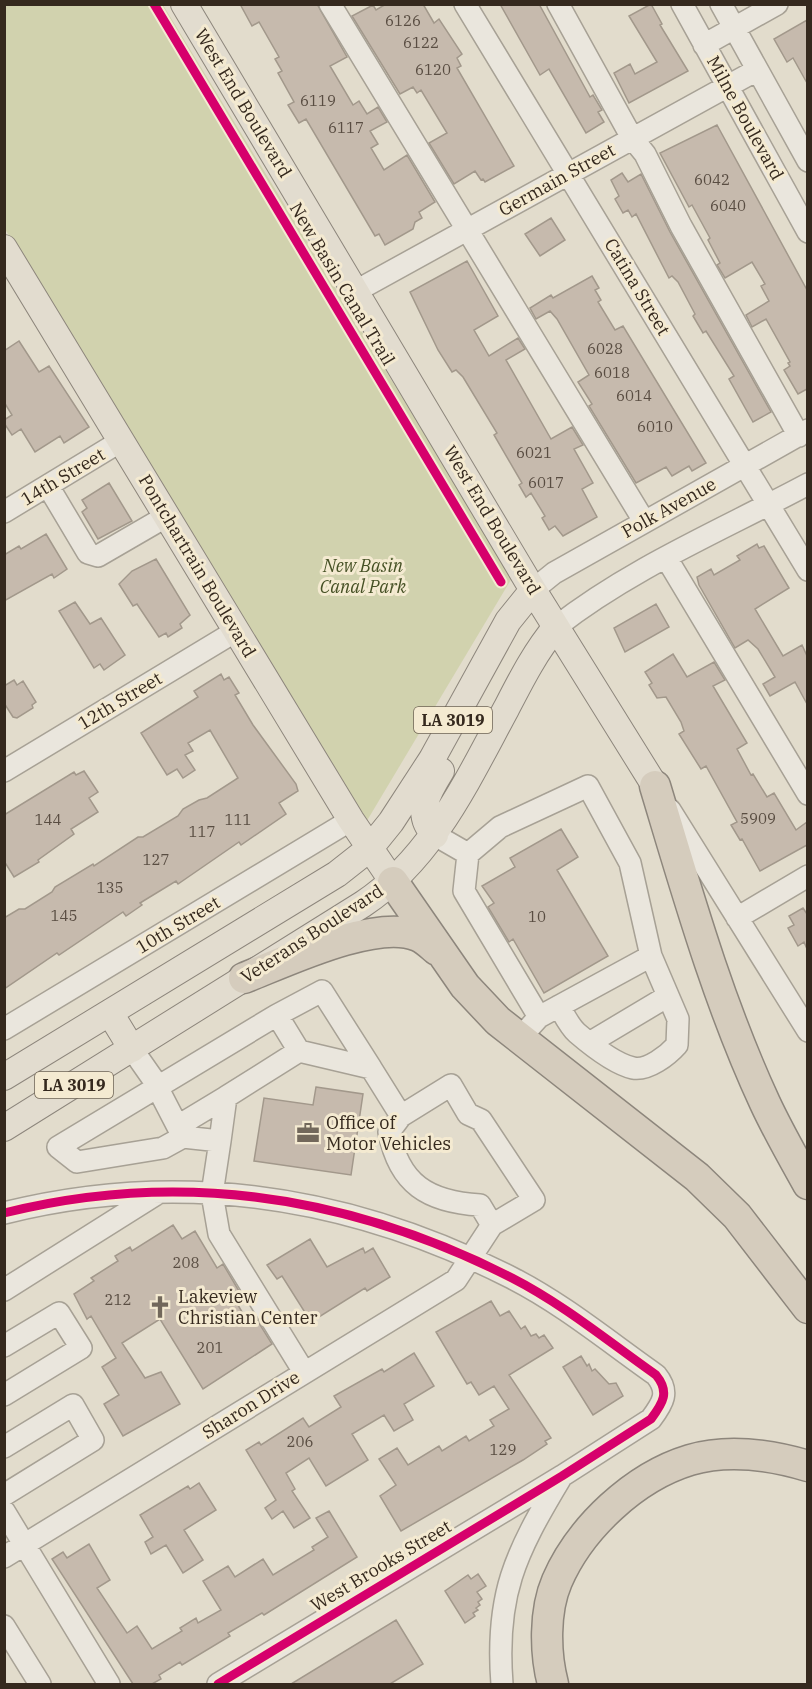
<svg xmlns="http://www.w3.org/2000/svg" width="812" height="1689" viewBox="0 0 812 1689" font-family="'IBM Plex Serif',serif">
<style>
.green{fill:#d1d2ae}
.building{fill:#c6baad;stroke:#a2988b;stroke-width:1.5}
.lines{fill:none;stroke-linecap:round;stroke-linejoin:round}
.minor-casing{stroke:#a7a195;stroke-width:24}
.major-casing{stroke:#8d867c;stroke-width:28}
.highway-casing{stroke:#8d867c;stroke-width:33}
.minor{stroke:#eae6dd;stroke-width:21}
.major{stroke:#e2dccf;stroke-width:26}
.highway{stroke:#d5ccbd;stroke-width:30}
.cycleway-casing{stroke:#f4ead1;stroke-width:13}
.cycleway{stroke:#d6006c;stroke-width:9}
.labels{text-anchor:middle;stroke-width:6;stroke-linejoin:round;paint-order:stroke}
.number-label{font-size:15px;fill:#594d42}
.shield{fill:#f4ead1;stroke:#6e6354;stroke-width:1.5}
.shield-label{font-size:16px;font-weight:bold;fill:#35291e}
.street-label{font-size:18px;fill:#35291e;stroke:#f4ead1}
.park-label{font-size:18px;font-style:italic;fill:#465125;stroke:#f4ead1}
.poi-label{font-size:18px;fill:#35291e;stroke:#f4ead1;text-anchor:start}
</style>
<rect width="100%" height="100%" fill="#e2dccc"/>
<path class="green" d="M5,5H163L512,578L365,824L5,229Z"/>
<path class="building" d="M240,4H317L347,57L330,66L353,105L359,101L367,114L378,107L387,122L370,131L378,144L371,148L384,170L407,155L435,202L419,212L422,218L415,222L413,229L385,245L379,234L375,236L306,119L299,123L288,105L294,102L278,73L282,71L275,59L279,57L259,22L252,26Z
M386,4H423L434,23L439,19L462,54L457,58L461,66L457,68L514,166L485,182L483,179L481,180L475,171L454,184L429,143L447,133L421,90L417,93L413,87L400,94L352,16L373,5L376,10Z
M500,4H539L590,97L593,95L602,110L598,112L604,122L586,133L549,69L540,75Z
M651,4L662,24L660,25L688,71L629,103L614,73L630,64L635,74L657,62L629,16Z
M807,20V83L793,58L787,62L774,39Z
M717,125L807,290V389L798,394L784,370L790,366L788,363L790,362L766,319L752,327L746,315L769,301L761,286L765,284L752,262L725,278L717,265L720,263L708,240L710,238L692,205L689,207L660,153Z
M622,173L628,182L641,174L670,232L771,412L753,422L729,379L734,376L706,331L703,333L693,316L695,314L678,282L672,276L669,278L636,214L632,217L628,210L623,213L615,199L619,196L611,180Z
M551,218L565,240L540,256L525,234Z
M467,261L498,316L474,330L489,356L518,338L525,349L506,360L551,439L572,427L583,445L574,449L593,483L582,489L597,517L563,536L555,526L549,530L542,518L545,516L531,493L526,497L519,485L522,483L494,435L497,433L463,377L456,370L452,372L438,350L410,292Z
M592,276L599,288L595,290L601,300L598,302L615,330L623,326L706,463L692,471L689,466L672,476L666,467L636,483L589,406L592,404L578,382L589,375L557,319L550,311L536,319L530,308L551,295L553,298Z
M19,341L39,372L49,366L89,427L64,443L60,436L35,452L21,429L12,435L4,423V420L12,415L4,402V351Z
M109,483L132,521L98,539L82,512L87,508L82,500Z
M46,534L67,569L54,578L52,574L4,601V555L19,546L21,549Z
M757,544L759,548L764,546L789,588L755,609L783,656L802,645L807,656V704L795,682L770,696L763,684L775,677L758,649L748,640L735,648L699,585L697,577L711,569L714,575L740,560L737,556Z
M156,559L190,615L180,624L182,628L168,637L166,633L159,637L137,604L133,606L119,584L132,571Z
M75,602L90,624L101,618L125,655L104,670L100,664L94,668L59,611Z
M656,604L669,627L625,652L614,628Z
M673,654L687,677L714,662L725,680L713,686L747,743L737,749L751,775L753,774L767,797L774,793L796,830L807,822V845L760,871L742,839L740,840L731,825L737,822L706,766L701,769L679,734L684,731L681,722L666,697L657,698L649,685L652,683L645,672Z
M221,674L224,680L229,677L239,693L235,695L253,725L296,784L298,791L279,803L286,814L241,845L239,842L178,884L176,881L140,903L142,905L126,916L123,912L59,955L57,953L4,989V918L19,909H25L52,892L55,887L93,864L94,866L138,837H143L178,816L183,809L199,800L207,798L238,778L210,730L188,743L193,751L185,755L195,770L183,778L177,769L167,775L141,733L198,697L194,691Z
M14,680L17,685L23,681L36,702L32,705L33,708L17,718L13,717L4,703V686Z
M84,771L98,792L89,798L98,812L71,829L74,834L38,860L39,862L14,877L4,861V815L74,772L76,775Z
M561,829L578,857L557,870L608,956L544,993L513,939L509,942L488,907L494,903L482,886L515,867L510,858Z
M803,908L807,914V949L804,942L798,946L788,928L794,925L789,916Z
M316,1087L363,1094L351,1175L254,1161L264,1098L313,1105Z
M173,1225L182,1239L195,1231L217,1268L223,1264L239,1291L232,1295L245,1317L252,1312L272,1344L203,1389L160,1319L122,1343L145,1378L161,1372L180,1404L123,1436L104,1404L119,1395L102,1367L116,1358L91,1316L87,1319L74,1294L94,1281L91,1278L118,1261L115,1256L130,1247L132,1251Z
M310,1239L327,1267L363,1248L365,1253L373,1248L390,1277L367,1291L365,1288L311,1322L282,1276L277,1279L267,1265Z
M491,1301L500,1316L509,1311L521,1329L525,1326L531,1336L536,1334L539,1338L544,1335L553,1348L509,1375L551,1438L545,1441L547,1444L523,1460L401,1531L380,1496L396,1485L379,1459L397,1448L408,1465L439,1446L442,1451L466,1436L469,1441L494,1426L490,1420L509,1409L494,1386L479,1395L471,1382L467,1384L436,1332Z
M414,1353L434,1386L404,1404L413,1420L394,1431L384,1415L352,1434L368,1460L326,1486L309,1458L286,1473L295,1489L292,1491L310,1518L294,1528L283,1511L272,1519L265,1508L276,1500L246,1450L259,1442L261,1445L303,1418L309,1427L341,1407L334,1396L382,1369L384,1372Z
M581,1356L587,1366L589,1364L592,1371L595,1369L609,1384L616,1383L623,1396L593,1415L563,1367Z
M199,1483L216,1510L184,1530L203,1560L183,1573L166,1545L151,1554L145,1542L153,1537L140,1515L188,1486L190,1489Z
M329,1511L357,1557L264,1615L262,1613L228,1633L230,1636L182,1665L180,1662L159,1675L161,1679L152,1684H133L52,1559L63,1552L67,1558L89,1544L110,1580L97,1588L127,1633L137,1626L152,1649L182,1631L180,1628L196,1618L198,1623L221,1610L203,1581L228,1566L235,1577L263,1559L273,1575L314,1550L312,1547L328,1537L316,1518Z
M478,1574L486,1586L477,1592L482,1599L478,1602L480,1605L476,1608L478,1610L473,1613L475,1616L465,1623L445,1591L468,1575L471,1579Z
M396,1620L423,1664L390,1684H291Z"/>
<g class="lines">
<g class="minor-casing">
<path id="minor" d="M330,4L644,521
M465,4L808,570
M558,4L632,138L645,154L681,226L799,436
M682,4L808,232
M721,4L808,161
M704,45L777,4
M356,291L757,70
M48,486L88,553L98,556L167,516
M4,512L121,441
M667,559L808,794
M533,590L554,573L808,430
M556,627C631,568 724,529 808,484
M4,771L236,631
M670,810L808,1031
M435,835L468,854L500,827L588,786L630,863L651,956L539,1017L519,1039
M468,854L464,891L539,1017
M737,918L808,876
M559,1006C564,1015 570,1027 577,1033C591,1045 615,1064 633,1068C648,1071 668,1055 677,1045L678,1019L651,956
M277,1015L322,991L371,1068
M4,1029L351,820
M591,1042L668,996
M132,1049L153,1079L183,1137L220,1141L212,1194L219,1234L304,1372
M401,1116L451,1085L468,1114L481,1120L534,1200L492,1225
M178,1126L226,1097
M183,1137L163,1148L77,1162L58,1147L277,1015L299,1051
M4,1213C181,1169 351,1196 512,1278C563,1304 609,1342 656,1375C670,1392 663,1403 651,1419L562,1476L218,1684
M4,1290L158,1193
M4,1346L59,1313L81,1348L4,1395
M4,1447L73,1405L93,1440L4,1495
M4,1511L109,1684
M4,1557L456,1280L492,1225L480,1205C428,1202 399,1184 389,1132L401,1116L371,1068L299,1051L226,1097L220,1141
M4,1626L40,1684
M502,1684C495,1595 515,1554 560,1479"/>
</g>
<g class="major-casing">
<path id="major" d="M184,4L533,590L655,786
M4,248L351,820L393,882
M435,835C414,814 428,792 441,771
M110,1013L132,1049
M4,1077L337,874L370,848L391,822L432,759L508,621L533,590
M4,1128L363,904C432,858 467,781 506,709C521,680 535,652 556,627"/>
</g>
<g class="highway-casing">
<path id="highway" d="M655,786C687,892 718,1002 765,1103C778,1131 793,1157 808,1184
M393,882L465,986L498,1021L697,1177L737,1216L808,1308
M244,978C285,962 376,918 418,936C425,939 431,945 437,950
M553,1684C545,1654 544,1611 557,1581C580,1528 634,1477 690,1460C727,1449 771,1455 808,1466"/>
</g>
<use href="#minor" class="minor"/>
<use href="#major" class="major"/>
<use href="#highway" class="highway"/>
<g class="cycleway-casing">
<path id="cycleway" d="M154,4L501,582
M4,1213C181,1169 351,1196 512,1278C563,1304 609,1342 656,1375C670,1392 663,1403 651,1419L562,1476L218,1684"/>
</g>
<use href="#cycleway" class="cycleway"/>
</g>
<defs>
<g id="office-bare" transform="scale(1.8)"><path d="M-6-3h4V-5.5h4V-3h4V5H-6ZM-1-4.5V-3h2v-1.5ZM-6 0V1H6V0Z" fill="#72685b" stroke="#f4ead1" stroke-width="2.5" paint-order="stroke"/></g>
<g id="church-bare" transform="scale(1.8)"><path d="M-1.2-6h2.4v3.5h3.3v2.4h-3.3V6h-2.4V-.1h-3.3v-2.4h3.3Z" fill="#72685b" stroke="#f4ead1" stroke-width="2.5" paint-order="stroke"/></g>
</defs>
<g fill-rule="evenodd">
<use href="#office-bare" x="308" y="1133"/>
<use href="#church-bare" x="160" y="1307"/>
</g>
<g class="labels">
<g class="number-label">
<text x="403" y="26">6126</text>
<text x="421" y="48">6122</text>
<text x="433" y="75">6120</text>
<text x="318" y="106">6119</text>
<text x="346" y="133">6117</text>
<text x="712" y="185">6042</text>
<text x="728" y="211">6040</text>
<text x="605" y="354">6028</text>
<text x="612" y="378">6018</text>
<text x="634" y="401">6014</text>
<text x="655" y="432">6010</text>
<text x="534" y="458">6021</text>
<text x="546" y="488">6017</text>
<text x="758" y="824">5909</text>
<text x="48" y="825">144</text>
<text x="238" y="825">111</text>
<text x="202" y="837">117</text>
<text x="156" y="865">127</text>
<text x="110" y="893">135</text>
<text x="64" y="921">145</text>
<text x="537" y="922">10</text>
<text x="186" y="1268">208</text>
<text x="118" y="1305">212</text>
<text x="210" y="1353">201</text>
<text x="300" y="1447">206</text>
<text x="503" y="1455">129</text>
</g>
<g class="shield">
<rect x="414" y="707" width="78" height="26" rx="4.5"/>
<rect x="35" y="1072" width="78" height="26" rx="4.5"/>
</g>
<g class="shield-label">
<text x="453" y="726">LA 3019</text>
<text x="74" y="1091">LA 3019</text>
</g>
<g class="street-label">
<text transform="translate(243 103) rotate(59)" y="6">West End Boulevard</text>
<text transform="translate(745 118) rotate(61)" y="6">Milne Boulevard</text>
<text transform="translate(557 180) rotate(-29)" y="6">Germain Street</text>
<text transform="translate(342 284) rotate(59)" y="6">New Basin Canal Trail</text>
<text transform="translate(637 287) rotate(59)" y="6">Catina Street</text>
<text transform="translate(63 477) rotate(-31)" y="6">14th Street</text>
<text transform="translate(669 508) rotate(-29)" y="6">Polk Avenue</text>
<text transform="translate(492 520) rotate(59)" y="6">West End Boulevard</text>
<text transform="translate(197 566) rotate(59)" y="6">Pontchartrain Boulevard</text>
<text transform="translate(120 701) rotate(-31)" y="6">12th Street</text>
<text transform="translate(178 925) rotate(-31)" y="6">10th Street</text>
<text transform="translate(312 934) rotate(-33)" y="6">Veterans Boulevard</text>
<text transform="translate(251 1405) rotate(-32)" y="6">Sharon Drive</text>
<text transform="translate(381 1566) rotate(-31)" y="6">West Brooks Street</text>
</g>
<g class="park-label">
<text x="363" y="572">New Basin<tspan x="363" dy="21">Canal Park</tspan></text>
</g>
<g class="poi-label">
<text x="326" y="1129">Office of<tspan x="326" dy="21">Motor Vehicles</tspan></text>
<text x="178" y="1303">Lakeview<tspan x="178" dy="21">Christian Center</tspan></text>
</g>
</g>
<rect width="812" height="1689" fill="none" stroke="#35291e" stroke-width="12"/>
</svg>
